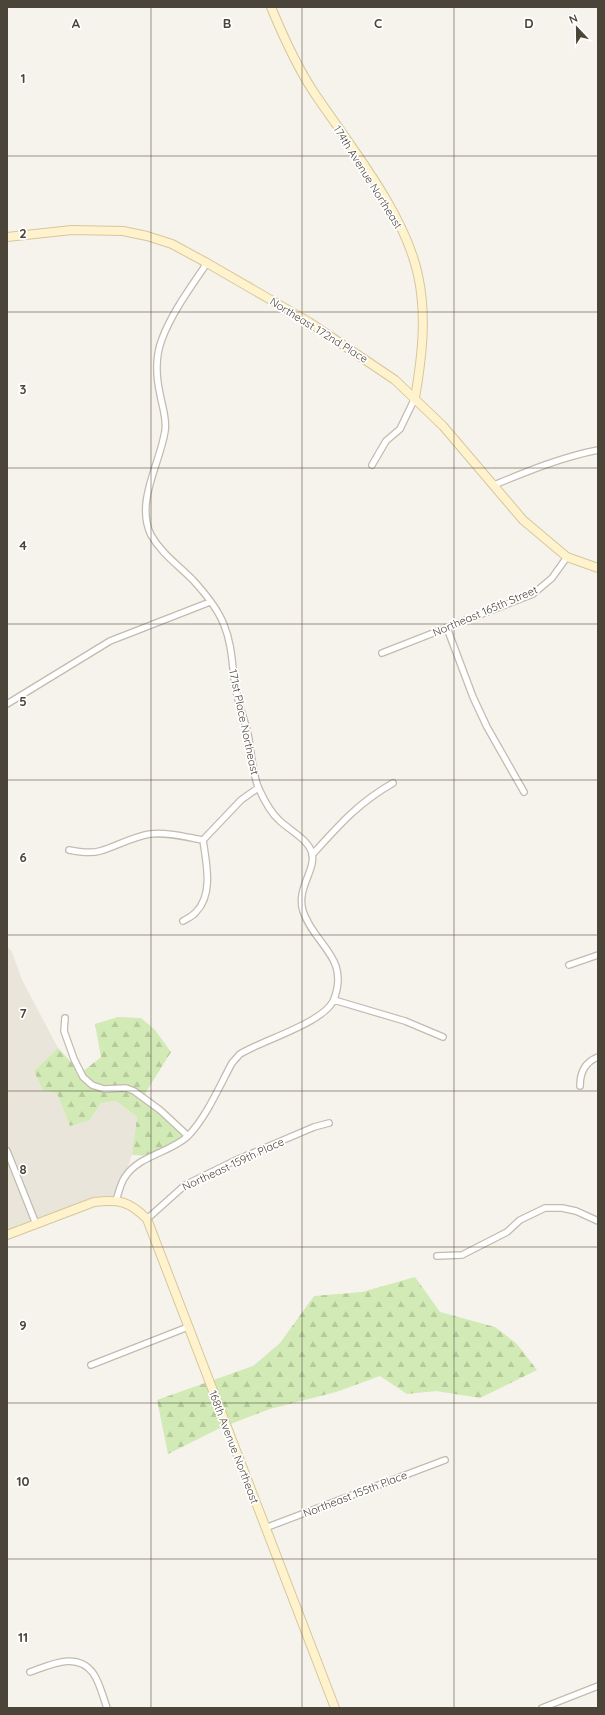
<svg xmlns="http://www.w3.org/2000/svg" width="605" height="1715" viewBox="0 0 605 1715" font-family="Quicksand,sans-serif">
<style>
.residential{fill:#eae5da}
.forest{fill:url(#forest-firs)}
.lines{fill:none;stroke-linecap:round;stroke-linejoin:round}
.street-casing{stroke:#c2bbae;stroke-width:8}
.secondary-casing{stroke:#d6c79b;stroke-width:10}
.street{stroke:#fff;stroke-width:5.5}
.secondary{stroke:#fff3cd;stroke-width:8}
.grid{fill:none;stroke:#4b4439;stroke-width:1;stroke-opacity:0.55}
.labels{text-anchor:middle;stroke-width:3.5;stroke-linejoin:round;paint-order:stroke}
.street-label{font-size:11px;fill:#4b4439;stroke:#fff}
.grid-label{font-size:13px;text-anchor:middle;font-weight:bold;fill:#4b4439;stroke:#fff;stroke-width:3.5;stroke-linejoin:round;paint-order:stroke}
</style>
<defs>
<pattern id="forest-firs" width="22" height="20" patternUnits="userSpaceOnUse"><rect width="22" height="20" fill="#d2eab5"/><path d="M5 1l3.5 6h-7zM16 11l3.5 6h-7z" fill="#b6ca9c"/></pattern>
</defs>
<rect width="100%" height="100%" fill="#f6f3ec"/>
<path class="residential" d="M7,946L12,952L22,980L58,1048L34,1071L57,1093L70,1125L90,1120L101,1103L116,1101L137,1117L132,1155L116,1200L7,1234Z"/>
<path class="forest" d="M118,1017L141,1018L155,1030L171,1052L143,1097L188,1136L153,1156L132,1155L137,1117L116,1101L101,1103L90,1120L70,1126L57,1093L43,1090L34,1071L58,1048L81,1073L101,1057L95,1024Z
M415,1277L440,1312L495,1327L517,1344L537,1370L480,1398L436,1391L407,1394L380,1376L336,1392L270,1409L220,1428L168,1454L157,1400L253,1366L280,1343L314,1296L362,1292Z"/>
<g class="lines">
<g class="street-casing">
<path id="street" d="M372,465L386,441L400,429L415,398
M494,485C528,471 562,457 598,450
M447,628L473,697L487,727L524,792
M382,653L533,594L552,578L567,557
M7,704L110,641L210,602
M69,850C79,852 90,854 100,851C117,846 132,837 150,834C168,832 186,837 203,840L241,800L258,788
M312,855C339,825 358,803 393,783
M183,921C188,918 193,916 196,912C214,894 206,862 203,840
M569,965L598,955
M334,1000L405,1021L443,1037
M65,1018L64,1031L74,1059L83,1077L92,1085L104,1089L126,1088L134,1091L160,1110L188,1136
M580,1086C580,1072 585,1062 598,1057
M7,1151L36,1224
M116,1200C119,1193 120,1184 125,1177C139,1155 170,1153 188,1136C207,1116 219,1087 232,1063L240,1054C263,1040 326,1022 334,999C350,957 314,945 303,911C296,888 316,871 312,853C308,839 289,830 279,820C270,812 264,800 259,789C251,771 252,749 247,730C243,715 237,700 235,685C232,664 232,644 224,625C218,609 204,592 192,579C178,565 161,553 151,535C135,502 160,464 165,431C167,418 162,406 160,394C156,376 155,357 162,339C172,312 191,287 207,263
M147,1219L185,1185L234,1161L314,1127L329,1123
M437,1256L462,1255L507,1232L520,1220L545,1208H562L576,1211L598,1221
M91,1365L188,1327
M265,1528L445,1460
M30,1672C50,1665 77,1651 93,1673C100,1683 103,1697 107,1708
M542,1708L598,1686"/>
</g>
<g class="secondary-casing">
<path id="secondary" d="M271,7C283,36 296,65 313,91C349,145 404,211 418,275C427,316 422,357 415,398
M7,237L72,230L123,231L147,236L172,244L207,263L309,322L395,380L443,426L523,520L567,557L598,568
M7,1235L94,1202C119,1199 129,1201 147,1219L335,1708"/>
</g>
<use href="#street" class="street"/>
<use href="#secondary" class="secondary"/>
</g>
<path class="grid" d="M151,7V1708M302,7V1708M454,7V1708M7,156H598M7,312H598M7,468H598M7,624H598M7,780H598M7,935H598M7,1091H598M7,1247H598M7,1403H598M7,1559H598"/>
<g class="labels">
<g class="street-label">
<text transform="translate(368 177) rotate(58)" y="4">174th Avenue Northeast</text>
<text transform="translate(319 330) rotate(32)" y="4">Northeast 172nd Place</text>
<text transform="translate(485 611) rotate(-23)" y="4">Northeast 165th Street</text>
<text transform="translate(244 722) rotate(78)" y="4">171st Place Northeast</text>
<text transform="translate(233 1164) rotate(-25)" y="4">Northeast 159th Place</text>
<text transform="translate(234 1447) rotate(69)" y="4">168th Avenue Northeast</text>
<text transform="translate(355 1494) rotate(-21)" y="4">Northeast 155th Place</text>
</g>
</g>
<g class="grid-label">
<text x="76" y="28">A</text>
<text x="227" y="28">B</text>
<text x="378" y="28">C</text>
<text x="529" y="28">D</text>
<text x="23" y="83">1</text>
<text x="23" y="238">2</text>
<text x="23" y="394">3</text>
<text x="23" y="550">4</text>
<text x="23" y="706">5</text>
<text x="23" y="862">6</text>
<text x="23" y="1018">7</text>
<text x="23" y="1174">8</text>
<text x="23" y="1330">9</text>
<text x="23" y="1486">10</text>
<text x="23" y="1642">11</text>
</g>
<rect width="605" height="1715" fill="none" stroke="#4b4439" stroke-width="16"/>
<g transform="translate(577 28) rotate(338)" stroke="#ffffff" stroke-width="3" paint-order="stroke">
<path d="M0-3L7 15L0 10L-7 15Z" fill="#4b4439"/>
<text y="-6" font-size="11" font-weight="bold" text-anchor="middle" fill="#4b4439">N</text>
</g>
</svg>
